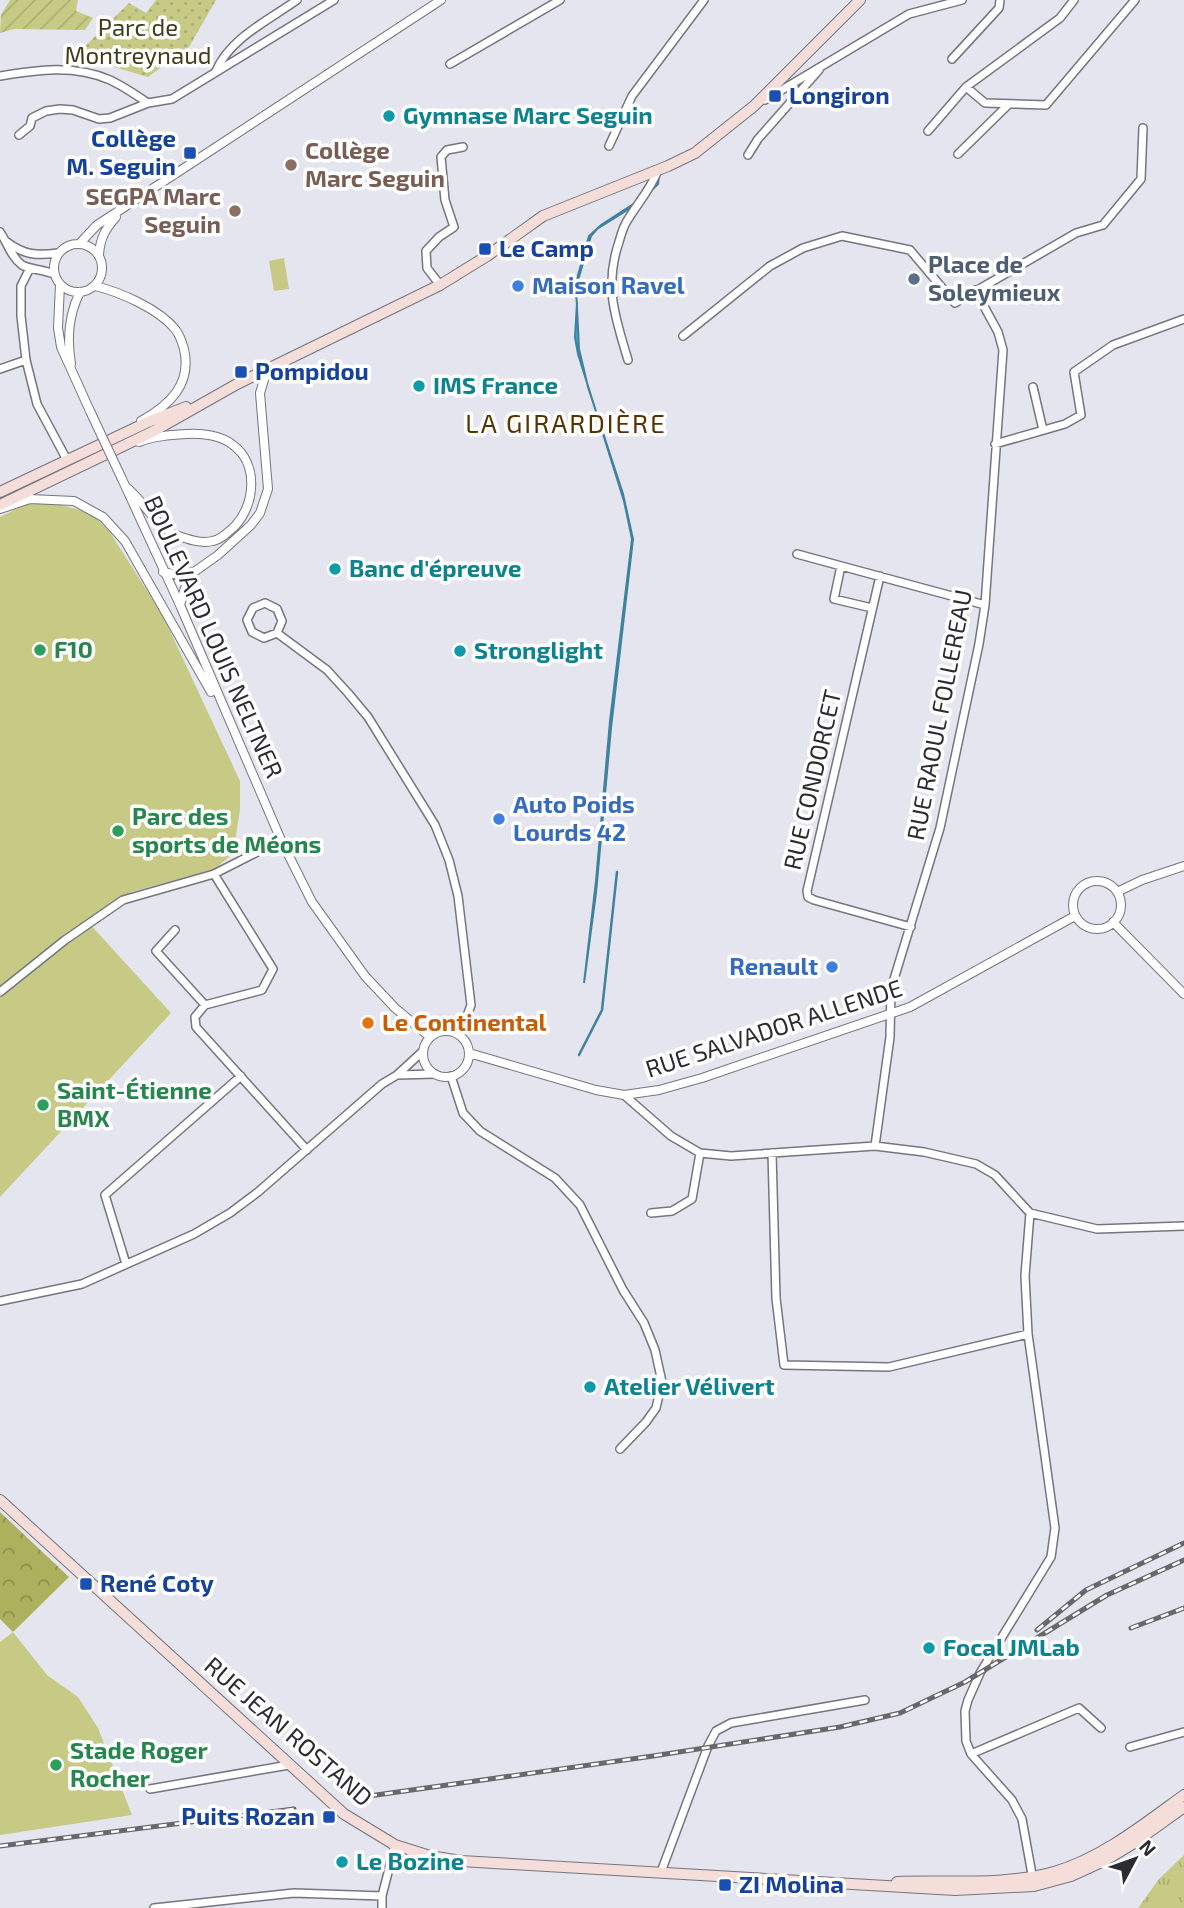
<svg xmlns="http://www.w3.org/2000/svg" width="1184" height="1908" viewBox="0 0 1184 1908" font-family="'Exo 2',sans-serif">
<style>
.grass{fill:url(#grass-tufts)}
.forest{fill:url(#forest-crowns)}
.park{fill:url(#park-dots)}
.garden{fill:url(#garden-furrows)}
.pitch{fill:#c6ca84}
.water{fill:url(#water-waves);stroke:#3e829f;stroke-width:2}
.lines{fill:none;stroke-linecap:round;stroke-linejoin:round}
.stream{stroke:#3e829f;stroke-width:2.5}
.minor-casing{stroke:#75757f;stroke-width:10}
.tertiary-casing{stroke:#75757f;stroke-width:10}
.secondary-casing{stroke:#75757f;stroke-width:12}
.minor{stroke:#fff;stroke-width:7}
.tertiary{stroke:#fff;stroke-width:8}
.secondary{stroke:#f5ddda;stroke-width:10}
.rail-casing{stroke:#67676c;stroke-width:5}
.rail{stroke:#fff;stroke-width:2.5;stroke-dasharray:8;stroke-linecap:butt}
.tertiary-bridge-casing{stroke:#75757f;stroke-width:10;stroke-linecap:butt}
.tertiary-bridge{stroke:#fff;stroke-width:8}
.transit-dot{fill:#1a4fb4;stroke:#fff;stroke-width:2.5}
.culture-dot{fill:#0f9aa8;stroke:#fff;stroke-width:2.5}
.education-dot{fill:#8d6e63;stroke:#fff;stroke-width:2.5}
.service-dot{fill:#5c6f8a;stroke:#fff;stroke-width:2.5}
.shop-dot{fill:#3f7fe0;stroke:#fff;stroke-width:2.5}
.leisure-dot{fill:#2e9e5b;stroke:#fff;stroke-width:2.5}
.food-dot{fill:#e8710a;stroke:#fff;stroke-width:2.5}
.labels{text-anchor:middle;stroke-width:7;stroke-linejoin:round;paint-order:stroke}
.park-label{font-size:24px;fill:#3d3f1b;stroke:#fff}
.transit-label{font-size:24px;font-weight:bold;fill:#164399;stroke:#fff;text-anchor:start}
.culture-label{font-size:24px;font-weight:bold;fill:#0d838f;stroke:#fff;text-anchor:start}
.education-label{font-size:24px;font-weight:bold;fill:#785e54;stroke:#fff;text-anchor:start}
.service-label{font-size:24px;font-weight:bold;fill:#4e5e75;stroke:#fff;text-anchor:start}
.shop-label{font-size:24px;font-weight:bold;fill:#366cbe;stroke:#fff;text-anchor:start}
.street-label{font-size:24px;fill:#2c2c30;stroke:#fff}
.leisure-label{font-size:24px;font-weight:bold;fill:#27864d;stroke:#fff;text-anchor:start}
.food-label{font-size:24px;font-weight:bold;fill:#c56008;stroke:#fff;text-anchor:start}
.neighbourhood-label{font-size:26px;letter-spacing:2px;fill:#573300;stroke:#fff}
</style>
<defs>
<pattern id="grass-tufts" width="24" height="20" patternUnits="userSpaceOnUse" patternTransform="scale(1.75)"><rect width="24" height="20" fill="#c6ca84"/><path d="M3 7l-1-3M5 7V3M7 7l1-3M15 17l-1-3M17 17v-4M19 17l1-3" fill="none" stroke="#aaae72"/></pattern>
<pattern id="forest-crowns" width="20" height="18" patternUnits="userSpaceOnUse" patternTransform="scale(1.75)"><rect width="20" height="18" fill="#adb05d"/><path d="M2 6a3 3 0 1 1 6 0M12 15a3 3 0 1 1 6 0" fill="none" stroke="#8d8f4d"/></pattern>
<pattern id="park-dots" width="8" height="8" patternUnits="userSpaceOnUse" patternTransform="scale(1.75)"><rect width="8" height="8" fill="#c6ca84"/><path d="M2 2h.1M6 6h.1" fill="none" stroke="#aaae72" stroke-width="1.8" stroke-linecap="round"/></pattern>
<pattern id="garden-furrows" width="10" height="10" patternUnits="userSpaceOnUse" patternTransform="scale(1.75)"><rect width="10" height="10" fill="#c6ca84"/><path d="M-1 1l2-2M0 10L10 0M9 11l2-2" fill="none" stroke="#aaae72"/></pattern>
<pattern id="water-waves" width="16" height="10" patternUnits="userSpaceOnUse" patternTransform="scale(1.75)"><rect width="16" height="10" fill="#45a7ce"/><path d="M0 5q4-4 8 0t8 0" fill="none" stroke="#3a88a8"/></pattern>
</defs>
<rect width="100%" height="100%" fill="#e5e5ef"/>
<path class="grass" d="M1184,1855V1908H1138L1159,1879Z"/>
<path class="forest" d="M0,1512L69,1577L13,1632L0,1619Z"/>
<path class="park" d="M156,0H216L189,47L148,77L104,64L64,67L129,3L146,13Z"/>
<path class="garden" d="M10,0H78L76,11L93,18L85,30L14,29L0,33L1,15Z"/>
<path class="pitch" d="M284,258L289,289L274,291L269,261Z
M28,503L57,504L80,510L95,517L109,531L162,614L240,781V810L233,853L215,869L131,892L87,921L171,1013L0,1197V517Z
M13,1632L47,1675L78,1697L98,1728L132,1815L0,1835V1642Z"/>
<path class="water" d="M659,176L658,184L637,204L597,229L591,236L576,287L579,349L588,387L623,494L633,539L611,728L596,893L584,983L596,881L610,721L632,539L624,501L578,354L575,337L577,303L575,286L589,236L601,225L638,201L655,186Z"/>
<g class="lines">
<path class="stream" d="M579,1055L602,1010L617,872"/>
<g class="minor-casing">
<path id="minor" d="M952,59L999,8L1000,0
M450,64L560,0
M216,71C230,38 269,20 297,0
M0,76C37,70 74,64 110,80C123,86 136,95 148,103L172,99L334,0
M966,87L985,103L1046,105L1135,0
M765,100L909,14L962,0
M928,131L966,87L1060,18L1074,0
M19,135L30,126L32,118L46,111L60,109L73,110L99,119L110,118L148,103
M609,146L632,96L704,0
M958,154L1009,104
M748,155L758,139L819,70
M0,232C7,242 11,257 22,265C28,269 45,270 54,274
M7,242C24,255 37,256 58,253
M30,268L21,286V316L26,360L37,404L67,460
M440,285L427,268L426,251L439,237L454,227L445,200L441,157L447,150L463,147
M683,336L770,266L803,248L842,236L910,250L955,303L1076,233L1103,225L1141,179L1143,128
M628,360C615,317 604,286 619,242C621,235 623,227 627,221C637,204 651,189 658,170
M0,369L26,360
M1033,387L1043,430
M995,444L1065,424L1081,415L1074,372L1113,345L1184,319
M797,554L985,605
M841,566L834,599L872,608
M880,576L807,891L808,897L814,900L911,927
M277,633L282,621L277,609L265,603L253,608L247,620L252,632L264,638L277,633L327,670L348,693L368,717L435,825L449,860L458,896L471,1005L460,1035
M214,874L273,969L262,990L205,1005L195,1017L196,1027L307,1150
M175,930L156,951L205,1005
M0,992L65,940L123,900L214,874L281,840
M397,1075L435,1074
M451,1076L463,1113L480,1131L555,1178L580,1205L623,1290L644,1323L655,1350L662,1382L656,1408L646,1422L620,1449
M624,1095L671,1136L700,1153L731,1156L875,1146L924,1152L976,1164L995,1175L1030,1213L1097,1229L1184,1226
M875,1146L890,1037L891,989L940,828L979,644L985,605L1003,350L998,332L975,290
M772,1153L776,1298L784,1365L889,1367L1028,1334
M651,1213L672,1211L692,1199L700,1153
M1030,1213L1025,1276L1028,1334L1055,1528L1051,1557L980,1673L968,1700L965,1711L966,1741L971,1754L1012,1800L1022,1819L1033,1880
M126,1264L105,1195L241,1076
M0,1301L82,1284L194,1234L230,1213L258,1192L382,1084L397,1075L423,1051
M1130,1747L1184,1732
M971,1754L1079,1708L1101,1728
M150,1789L289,1765
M661,1872L708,1746L716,1731L731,1723L865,1700
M154,1908L294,1893L382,1896
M382,1908V1896L395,1845"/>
</g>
<g class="tertiary-casing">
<path id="tertiary" d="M80,243L97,225L441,0
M54 268a24 24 0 1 1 48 0a24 24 0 1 1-48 0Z
M99,255C100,239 105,229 116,217
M60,285L58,328L61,347L90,411
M95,286C120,292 159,309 175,329C180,335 182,342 184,349C192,384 170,405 141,421
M71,364C67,339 68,316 80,292
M122,479L180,605L281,840L312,902L365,976L395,1008L430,1037
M126,487C143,500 156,527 176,535C187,539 201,544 213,541C222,539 228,532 235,526C255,505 259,464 233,445C221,435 201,433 187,434C171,435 154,436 139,442
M0,509L30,499L74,501L103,517L125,541L211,692
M163,572L179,575L194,572L218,555L251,525L260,513L268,489L260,393L267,370
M180,605L185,588L194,572
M1073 905a24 24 0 1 1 48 0a24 24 0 1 1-48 0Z
M1117,892L1142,880L1184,866
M1113,922L1184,994
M423 1054a23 23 0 1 1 46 0a23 23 0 1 1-46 0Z
M469,1053L596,1090L624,1095L659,1090L702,1078L910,1007L1075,916"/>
</g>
<g class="secondary-casing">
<path id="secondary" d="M0,492L148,422L186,407
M0,505L154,431L237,384L440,285L487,256L543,216L668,166L695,153L754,106L860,0
M0,1500L344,1814L395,1845L430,1856L461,1861L955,1890L1034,1886L1071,1876L1106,1860L1134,1843L1184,1807
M897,1882C948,1880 1004,1886 1054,1872C1102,1858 1144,1824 1184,1795"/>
</g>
<use href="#minor" class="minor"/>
<use href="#tertiary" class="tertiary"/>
<use href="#secondary" class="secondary"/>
<g class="rail-casing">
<path id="rail" d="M1131,1628L1184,1608
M1037,1630L1086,1590L1184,1543
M369,1796L653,1756L840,1727L900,1713L965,1682L1107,1595L1184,1560
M0,1846L294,1809"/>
</g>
<use href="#rail" class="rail"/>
<g class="tertiary-bridge-casing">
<path id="tertiary-bridge" d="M90,411L122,479"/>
</g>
<use href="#tertiary-bridge" class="tertiary-bridge"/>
</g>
<g class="transit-dot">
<rect x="768" y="89" width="14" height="14" rx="3.5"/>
<rect x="183" y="146" width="14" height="14" rx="3.5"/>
<rect x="478" y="242" width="14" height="14" rx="3.5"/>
<rect x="234" y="365" width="14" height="14" rx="3.5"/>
<rect x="79" y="1577" width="14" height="14" rx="3.5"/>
<rect x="322" y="1810" width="14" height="14" rx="3.5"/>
<rect x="718" y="1878" width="14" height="14" rx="3.5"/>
</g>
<g class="culture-dot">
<circle cx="389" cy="116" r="7"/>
<circle cx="419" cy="386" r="7"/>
<circle cx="335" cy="569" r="7"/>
<circle cx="460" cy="651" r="7"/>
<circle cx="590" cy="1387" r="7"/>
<circle cx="929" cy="1648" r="7"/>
<circle cx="342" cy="1862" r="7"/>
</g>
<g class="education-dot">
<circle cx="291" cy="165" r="7"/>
<circle cx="235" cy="211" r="7"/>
</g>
<circle class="service-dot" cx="914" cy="279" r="7"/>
<g class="shop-dot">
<circle cx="518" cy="286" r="7"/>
<circle cx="499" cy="819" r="7"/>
<circle cx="832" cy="967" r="7"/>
</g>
<g class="leisure-dot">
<circle cx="40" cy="650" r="7"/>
<circle cx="118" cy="831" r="7"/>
<circle cx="43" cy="1105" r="7"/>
<circle cx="56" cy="1765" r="7"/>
</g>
<circle class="food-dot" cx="368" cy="1023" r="7"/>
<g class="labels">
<g class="park-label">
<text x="138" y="36">Parc de<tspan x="138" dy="28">Montreynaud</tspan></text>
</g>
<g class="transit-label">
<text x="789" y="104">Longiron</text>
<text x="176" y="147" text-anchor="end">Collège<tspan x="176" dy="28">M. Seguin</tspan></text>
<text x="499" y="257">Le Camp</text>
<text x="255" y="380">Pompidou</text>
<text x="100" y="1592">René Coty</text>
<text x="315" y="1825" text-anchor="end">Puits Rozan</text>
<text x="739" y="1893">ZI Molina</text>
</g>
<g class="culture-label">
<text x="403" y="124">Gymnase Marc Seguin</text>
<text x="433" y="394">IMS France</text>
<text x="349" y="577">Banc d'épreuve</text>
<text x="474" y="659">Stronglight</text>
<text x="604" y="1395">Atelier Vélivert</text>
<text x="943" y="1656">Focal JMLab</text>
<text x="356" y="1870">Le Bozine</text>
</g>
<g class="education-label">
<text x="305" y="159">Collège<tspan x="305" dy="28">Marc Seguin</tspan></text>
<text x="221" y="205" text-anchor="end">SEGPA Marc<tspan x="221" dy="28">Seguin</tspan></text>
</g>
<g class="service-label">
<text x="928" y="273">Place de<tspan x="928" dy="28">Soleymieux</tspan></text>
</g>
<g class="shop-label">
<text x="532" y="294">Maison Ravel</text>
<text x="513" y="813">Auto Poids<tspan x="513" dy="28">Lourds 42</tspan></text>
<text x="818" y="975" text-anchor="end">Renault</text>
</g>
<g class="street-label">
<text transform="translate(213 637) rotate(66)" y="8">BOULEVARD LOUIS NELTNER</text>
<text transform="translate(940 715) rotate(-79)" y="8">RUE RAOUL FOLLEREAU</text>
<text transform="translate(813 780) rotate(-77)" y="8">RUE CONDORCET</text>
<text transform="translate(774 1029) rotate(-18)" y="8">RUE SALVADOR ALLENDE</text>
<text transform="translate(288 1732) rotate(41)" y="8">RUE JEAN ROSTAND</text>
</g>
<g class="leisure-label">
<text x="54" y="658">F10</text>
<text x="132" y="825">Parc des<tspan x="132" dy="28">sports de Méons</tspan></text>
<text x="57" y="1099">Saint-Étienne<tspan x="57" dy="28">BMX</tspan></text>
<text x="70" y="1759">Stade Roger<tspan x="70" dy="28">Rocher</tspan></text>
</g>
<g class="food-label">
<text x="382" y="1031">Le Continental</text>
</g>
<g class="neighbourhood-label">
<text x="566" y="433">LA GIRARDIÈRE</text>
</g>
</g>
<g transform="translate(1135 1859) rotate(49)" stroke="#ffffff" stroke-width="5" paint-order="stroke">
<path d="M0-5L12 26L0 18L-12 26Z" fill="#2c2c30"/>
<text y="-10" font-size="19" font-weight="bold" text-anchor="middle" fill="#2c2c30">N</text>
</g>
</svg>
